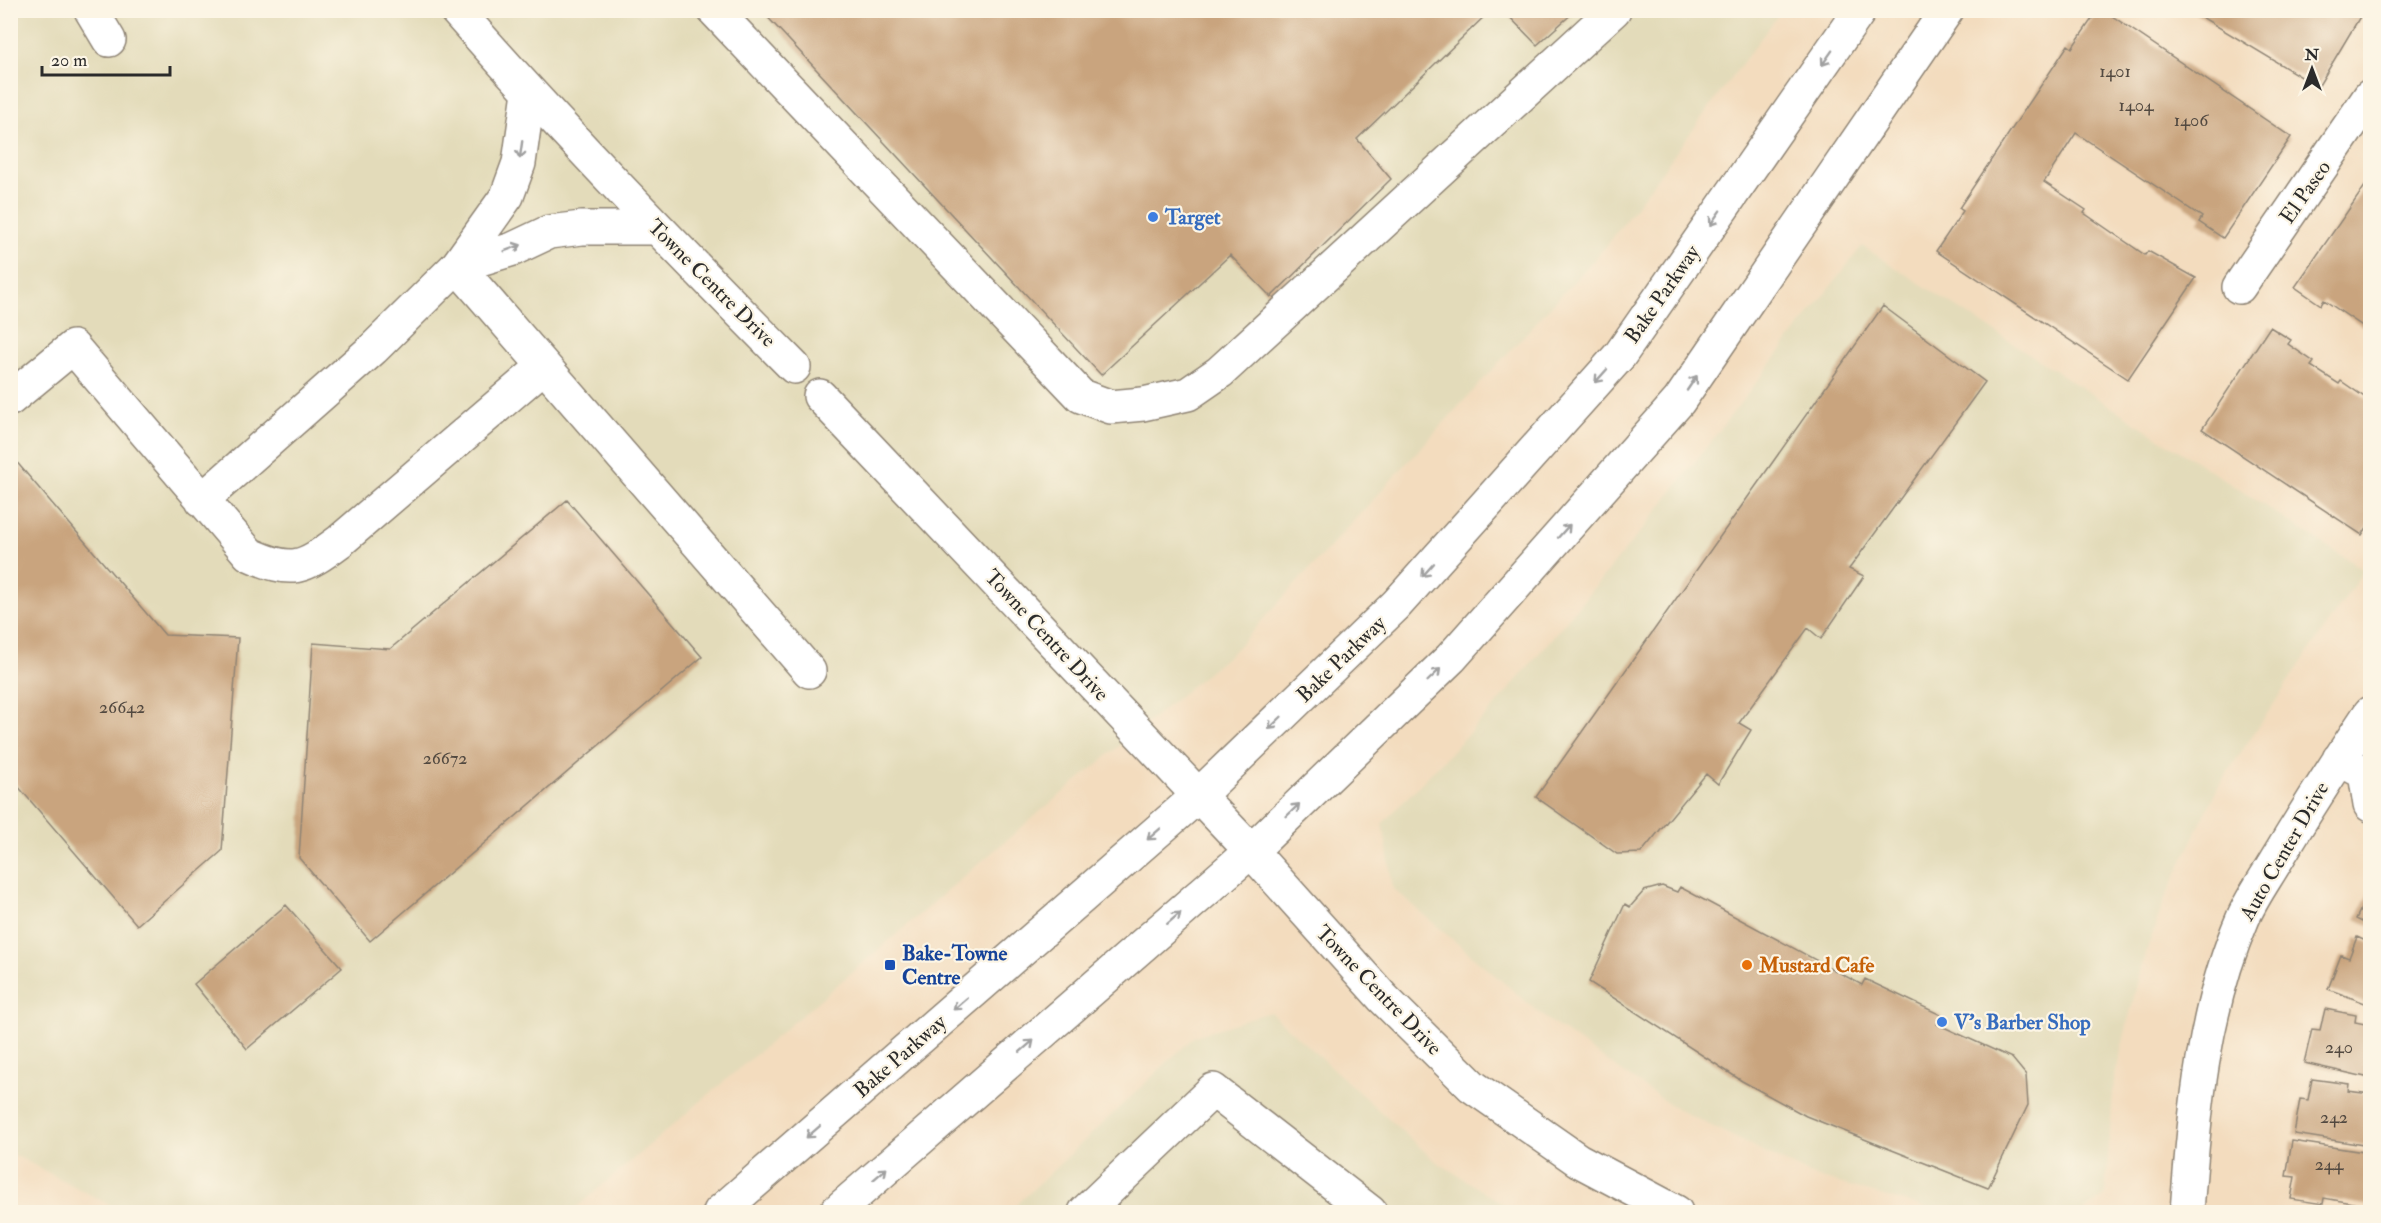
<svg xmlns="http://www.w3.org/2000/svg" width="2381" height="1223" viewBox="0 0 2381 1223" font-family="'IM FELL Double Pica',serif">
<style>
.built{fill:#e3dbba}
.building{fill:#c9a47e}
.lines{fill:none;stroke-linecap:round;stroke-linejoin:round}
.minor-casing{stroke:#8f8474;stroke-width:36}
.major-casing{stroke:#8f8474;stroke-width:36}
.minor{stroke:#fff;stroke-width:33}
.major{stroke:#fff;stroke-width:33}
.oneway{stroke:#a0a0a0}
.shop-dot{fill:#3f7fe0;stroke:#fcf5e5;stroke-width:2}
.transit-dot{fill:#1a4fb4;stroke:#fcf5e5;stroke-width:2}
.food-dot{fill:#e8710a;stroke:#fcf5e5;stroke-width:2}
.labels{text-anchor:middle;stroke-width:4.5;stroke-linejoin:round;paint-order:stroke}
.number-label{font-size:18px;fill:#524940}
.street-label{font-size:21px;fill:#2b2b2b;stroke:#fcf5e5}
.shop-label{font-size:21px;font-weight:bold;fill:#366cbe;stroke:#fcf5e5;text-anchor:start}
.transit-label{font-size:21px;font-weight:bold;fill:#164399;stroke:#fcf5e5;text-anchor:start}
.food-label{font-size:21px;font-weight:bold;fill:#c56008;stroke:#fcf5e5;text-anchor:start}
</style>
<rect width="100%" height="100%" fill="#fcf5e5"/>
<filter id="ink" filterUnits="userSpaceOnUse"><feTurbulence type="fractalNoise" baseFrequency=".0167" numOctaves="2"/><feDisplacementMap in="SourceGraphic" scale="12" xChannelSelector="R" yChannelSelector="G"/><feConvolveMatrix kernelMatrix="1 2 1 2 8 2 1 2 1" color-interpolation-filters="sRGB"/></filter>
<filter id="wash" filterUnits="userSpaceOnUse"><feTurbulence type="fractalNoise" baseFrequency=".008" numOctaves="4" result="noise"/><feDisplacementMap in="SourceGraphic" scale="24" xChannelSelector="R" yChannelSelector="G"/><feGaussianBlur stdDeviation="1.35" result="paint"/><feColorMatrix in="noise" values="0 0 0 0 0 0 0 0 0 0 0 0 0 0 0 0 0 1.4 0 .05"/><feComposite in="paint" operator="in"/></filter>
<g filter="url(#wash)">
<rect width="100%" height="100%" fill="#f3dcbe"/>
<path class="built" d="M10,11H1781L1608,244L1235,650L1030,820L571,1212H123L11,1153Z
M1862,246L2364,570L2219,785L2166,896L2142,963L2114,1080L2105,1196L2082,1212H1940L1811,1175L1673,1107L1548,1020L1393,889L1383,823L1496,705L1647,524Z
M1270,1012L1434,1160L1516,1212H1009L1195,1036Z"/>
<g id="blocks">
<path class="building" d="M761,10H1491L1357,139L1391,179L1271,297L1230,255L1101,375Z
M1503,10H1576L1537,45Z
M2098,10H2103L2291,137L2223,238L2199,222L2202,217L2076,133L2044,182L2086,210L2084,213L2145,255L2148,251L2196,278L2128,379L1936,251L1963,211L1959,208L2068,45L2072,48Z
M2190,10H2364L2318,87Z
M2365,186L2370,190V331L2324,300L2321,305L2295,287Z
M1883,306L1985,382L1849,569L1864,576L1821,639L1808,628L1739,723L1751,730L1718,784L1706,774L1641,853L1617,854L1536,797Z
M2270,327L2291,340L2288,344L2314,362L2311,366L2339,384L2341,381L2370,401V523L2362,535L2202,429Z
M14,459L165,635L238,638L222,851L137,925L10,777V462Z
M567,500L702,657L370,941L299,858L313,643L390,649Z
M1662,886L1677,892L1680,887L1862,985L1865,979L1941,1015L1937,1024L2012,1058L2026,1075L2028,1105L1988,1188L1806,1116L1742,1081L1589,982L1625,904L1630,907L1644,891Z
M2370,890V926L2356,919Z
M286,905L342,968L247,1049L194,984Z
M2357,937L2370,943V1005L2328,989L2341,955L2349,958Z
M2325,1009L2356,1015L2355,1022L2370,1025V1078L2304,1063L2312,1029L2320,1030Z
M2312,1079L2349,1084L2348,1091L2370,1094V1146L2294,1134L2300,1099L2308,1100Z
M2292,1141L2370,1153V1206L2324,1198L2323,1204L2291,1199L2295,1177L2286,1176Z"/>
</g>
</g>
<g filter="url(#ink)">
<use href="#blocks" fill-opacity="0" stroke="#8f8474" stroke-width="1.5"/>
<g class="lines">
<g class="minor-casing">
<path id="minor" d="M91,10L109,40
M714,10L1081,396L1111,407L1143,404L1188,394L1220,372L1614,10
M2239,287L2370,96
M10,399L73,347L249,554C293,574 302,569 340,541L544,366
M202,500L373,349L457,266L809,671
M2339,759L2365,773L2370,772
M2365,773L2370,805
M1085,1212L1213,1090L1370,1212
M2187,1212C2194,1113 2203,1010 2243,918C2252,897 2266,878 2277,859C2307,809 2338,761 2370,713"/>
</g>
<g class="major-casing">
<path id="major" d="M456,10C565,134 679,251 794,367
M457,266L513,249L549,232L582,228H656
M457,266L507,196L519,163L529,92
M820,396L1251,851L1383,998L1472,1086L1578,1160L1676,1212
M720,1212L1198,796L1396,605L1620,355L1860,10
M836,1212L1251,851L1451,658L1679,401L1947,10"/>
</g>
<use href="#minor" class="minor"/>
<use href="#major" class="major"/>
</g>
<defs><path id="oneway-shaft" d="M-6 0H5M1.5-3L5.5 0L1.5 3" fill="none" stroke-width="1.6" stroke-linecap="round" stroke-linejoin="round" transform="scale(1.5)"/></defs>
<g class="oneway">
<use href="#oneway-shaft" transform="translate(1827 58) rotate(125)"/>
<use href="#oneway-shaft" transform="translate(521 150) rotate(98)"/>
<use href="#oneway-shaft" transform="translate(1715 218) rotate(125)"/>
<use href="#oneway-shaft" transform="translate(513 248) rotate(-21)"/>
<use href="#oneway-shaft" transform="translate(1601 376) rotate(132)"/>
<use href="#oneway-shaft" transform="translate(1692 383) rotate(-56)"/>
<use href="#oneway-shaft" transform="translate(1564 531) rotate(-48)"/>
<use href="#oneway-shaft" transform="translate(1428 570) rotate(132)"/>
<use href="#oneway-shaft" transform="translate(1434 675) rotate(-44)"/>
<use href="#oneway-shaft" transform="translate(1275 723) rotate(136)"/>
<use href="#oneway-shaft" transform="translate(1293 810) rotate(-44)"/>
<use href="#oneway-shaft" transform="translate(1154 834) rotate(139)"/>
<use href="#oneway-shaft" transform="translate(1174 918) rotate(-41)"/>
<use href="#oneway-shaft" transform="translate(960 1004) rotate(139)"/>
<use href="#oneway-shaft" transform="translate(1027 1046) rotate(-41)"/>
<use href="#oneway-shaft" transform="translate(813 1132) rotate(139)"/>
<use href="#oneway-shaft" transform="translate(880 1174) rotate(-41)"/>
</g>
</g>
<g class="shop-dot">
<circle cx="1153" cy="217" r="6"/>
<circle cx="1942" cy="1022" r="6"/>
</g>
<rect class="transit-dot" x="884" y="959" width="12" height="12" rx="3"/>
<circle class="food-dot" cx="1747" cy="965" r="6"/>
<g class="labels">
<g class="number-label">
<text x="2115" y="77">1401</text>
<text x="2136" y="111">1404</text>
<text x="2191" y="126">1406</text>
<text x="122" y="713">26642</text>
<text x="445" y="764">26672</text>
<text x="2339" y="1053">240</text>
<text x="2334" y="1123">242</text>
<text x="2329" y="1170">244</text>
</g>
<g class="street-label">
<text transform="translate(2305 192) rotate(-55)" y="7">El Paseo</text>
<text transform="translate(712 283) rotate(45)" y="7">Towne Centre Drive</text>
<text transform="translate(1662 294) rotate(-55)" y="7">Bake Parkway</text>
<text transform="translate(1047 635) rotate(47)" y="7">Towne Centre Drive</text>
<text transform="translate(1341 659) rotate(-44)" y="7">Bake Parkway</text>
<text transform="translate(2284 851) rotate(-60)" y="7">Auto Center Drive</text>
<text transform="translate(1379 990) rotate(46)" y="7">Towne Centre Drive</text>
<text transform="translate(900 1056) rotate(-41)" y="7">Bake Parkway</text>
</g>
<g class="shop-label">
<text x="1165" y="224">Target</text>
<text x="1954" y="1029">V's Barber Shop</text>
</g>
<g class="transit-label">
<text x="902" y="960">Bake-Towne<tspan x="902" dy="24">Centre</tspan></text>
</g>
<g class="food-label">
<text x="1759" y="972">Mustard Cafe</text>
</g>
</g>
<rect width="2381" height="1223" fill="none" stroke="#fcf5e5" stroke-width="36"/>
<g transform="translate(2312 69)" stroke="#fcf5e5" stroke-width="4.5" paint-order="stroke">
<path d="M0-4.5L10 22L0 15L-10 22Z" fill="#2b2b2b"/>
<text y="-9" font-size="16" font-weight="bold" text-anchor="middle" fill="#2b2b2b">N</text>
</g>
<path d="M42 66v9h128v-9" fill="none" stroke="#2b2b2b" stroke-width="3"/>
<text x="51" y="66" font-size="18" fill="#2b2b2b" stroke="#fcf5e5" stroke-width="4.5" paint-order="stroke">20 m</text>
</svg>
